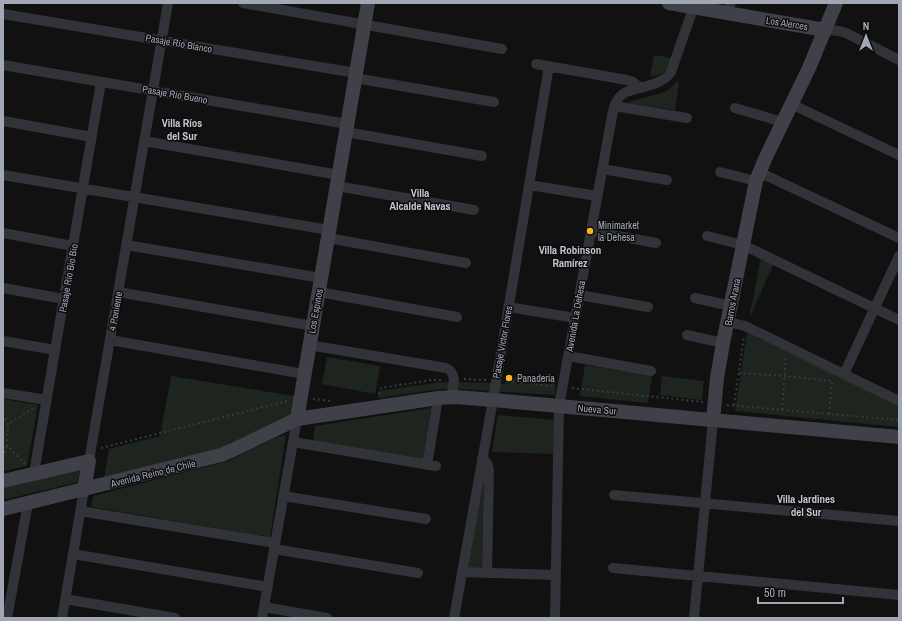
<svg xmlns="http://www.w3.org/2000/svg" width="902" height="621" viewBox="0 0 902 621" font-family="'Archivo Narrow',sans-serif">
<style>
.green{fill:#1d251e}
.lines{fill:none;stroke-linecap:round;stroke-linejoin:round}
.path{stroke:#383a3f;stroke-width:2;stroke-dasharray:2 3;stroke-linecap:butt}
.street{stroke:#323338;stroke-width:10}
.secondary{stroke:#404148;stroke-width:14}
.poi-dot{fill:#f7b525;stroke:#0c0c0d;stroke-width:1.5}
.labels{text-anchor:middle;stroke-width:3;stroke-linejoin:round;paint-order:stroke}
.street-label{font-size:10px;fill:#a2a7b4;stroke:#0c0c0d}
.poi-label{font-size:10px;fill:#a2a7b4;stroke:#0c0c0d;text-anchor:start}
.neighbourhood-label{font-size:11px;font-weight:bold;fill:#c3c6d0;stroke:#0c0c0d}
</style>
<rect width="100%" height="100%" fill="#111112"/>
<path class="green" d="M654,55L671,58C668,72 664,74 650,77Z
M678,80L679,84L675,110L626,103L631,101L662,93L671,88Z
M761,257L774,263L749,319Z
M747,333L899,405V427L735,411Z
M327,357L380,366L375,394L322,384Z
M585,365L652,376L648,403L580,396Z
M171,376L300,397L295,414L218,450L104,478L109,449L160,436Z
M507,376L556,381L555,395L458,389H441L378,398L379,391L442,382L491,383L505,384Z
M662,376L704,381L702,400L660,395Z
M3,399L38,405L27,466L3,471Z
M431,408L423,459L313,442L315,426Z
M498,415L555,420V454L492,452Z
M286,435L270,537L91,507L93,496L228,461L275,438Z
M80,469L78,482L3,500V487Z
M484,471L482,566L478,569H470L466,565Z"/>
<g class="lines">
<path class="path" d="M739,373L784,376L832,381V380
M464,379L486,380
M506,381L553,386
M572,388L703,402
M379,394L381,388L431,380H444
M313,399L331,401
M727,405L899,420
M734,405L744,337
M782,410L786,357
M3,414L8,424
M829,414L832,381
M101,448L287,401
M3,458L7,445
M25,464L7,445L8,424L34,408"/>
<path class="street" d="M243,3L502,49
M727,13L731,3
M3,14L356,73
M825,30L839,31L846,33L899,60
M536,64L627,80L633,82L640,88
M3,65L347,124
M355,78L494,102
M791,104L899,155
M614,106L687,118
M735,108L783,122
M3,121L92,137
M346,132L482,156
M144,141L339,175
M602,169L667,180
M720,172L756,181
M759,172L899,238
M3,175L329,230
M529,185L597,196
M337,186L474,210
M591,231L656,243
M3,233L73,246
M707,236L743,245L899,320
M328,238L466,263
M126,245L321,278
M3,288L64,299
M118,292L313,326
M319,292L457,317
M579,295L648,307
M695,298L731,306
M508,307L575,318
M728,322L745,326L899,401
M687,335L723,343
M110,340L304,374
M3,341L55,350
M309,345L446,368C458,373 453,387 451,397
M568,356L651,371
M844,374L899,256
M3,393L47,400
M293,442L436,466
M482,458C487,461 488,465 489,470L487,573
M89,461L168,3
M427,465L438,398
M34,473L101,82
M614,495L899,521
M283,496L426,519
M80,511L275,543
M274,549L418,573
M73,554L268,587
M613,568L899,595
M462,572L556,575
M65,599L175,618
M264,607L327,618
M7,618L28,503
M62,618L84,490
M262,618L297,419
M454,618L493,400L549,66
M555,618L559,406L613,111C615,102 618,96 626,92C640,87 663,85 671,72L695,3
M694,618L713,420"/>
<path class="secondary" d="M669,3L825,30
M297,419L368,3
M713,420L717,378L723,343L756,181L765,159L809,68L836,3
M3,481L89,461L84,490
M3,509L221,455L233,450L297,419L438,398L456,397L493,400L899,437"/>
</g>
<g class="poi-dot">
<circle cx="590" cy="231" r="4"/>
<circle cx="509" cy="378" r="4"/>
</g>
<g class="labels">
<g class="street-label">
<text transform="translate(787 23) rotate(9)" y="4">Los Alerces</text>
<text transform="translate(179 43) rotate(10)" y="4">Pasaje Río Blanco</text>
<text transform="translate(175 94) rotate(10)" y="4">Pasaje Río Bueno</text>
<text transform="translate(68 278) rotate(-80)" y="4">Pasaje Río Bio Bio</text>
<text transform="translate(732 302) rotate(-79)" y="4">Barros Arana</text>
<text transform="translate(115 311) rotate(-80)" y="4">4 Poniente</text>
<text transform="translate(315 311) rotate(-80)" y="4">Los Espinos</text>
<text transform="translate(575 316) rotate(-80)" y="4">Avenida La Dehesa</text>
<text transform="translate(502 342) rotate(-80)" y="4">Pasaje Víctor Flores</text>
<text transform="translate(597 409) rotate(5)" y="4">Nueva Sur</text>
<text transform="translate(153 473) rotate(-14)" y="4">Avenida Reino de Chile</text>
</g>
<g class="poi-label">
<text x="598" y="229">Minimarket<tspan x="598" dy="12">la Dehesa</tspan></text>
<text x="517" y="382">Panadería</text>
</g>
<g class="neighbourhood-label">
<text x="182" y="127">Villa Ríos<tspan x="182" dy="13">del Sur</tspan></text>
<text x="420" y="197">Villa<tspan x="420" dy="13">Alcalde Navas</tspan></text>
<text x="570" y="254">Villa Robinson<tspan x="570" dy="13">Ramírez</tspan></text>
<text x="806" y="503">Villa Jardines<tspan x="806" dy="13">del Sur</tspan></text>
</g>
</g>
<rect width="902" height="621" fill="none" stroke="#a2a7b4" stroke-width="8"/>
<g transform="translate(866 36)" stroke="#0c0c0d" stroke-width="3" paint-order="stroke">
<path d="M0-3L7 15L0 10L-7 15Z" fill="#a2a7b4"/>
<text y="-6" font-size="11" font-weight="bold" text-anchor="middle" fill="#a2a7b4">N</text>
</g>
<path d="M758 597v6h85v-6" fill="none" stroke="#a2a7b4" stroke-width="2"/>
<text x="764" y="597" font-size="12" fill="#a2a7b4" stroke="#0c0c0d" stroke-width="3" paint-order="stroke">50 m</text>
</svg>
